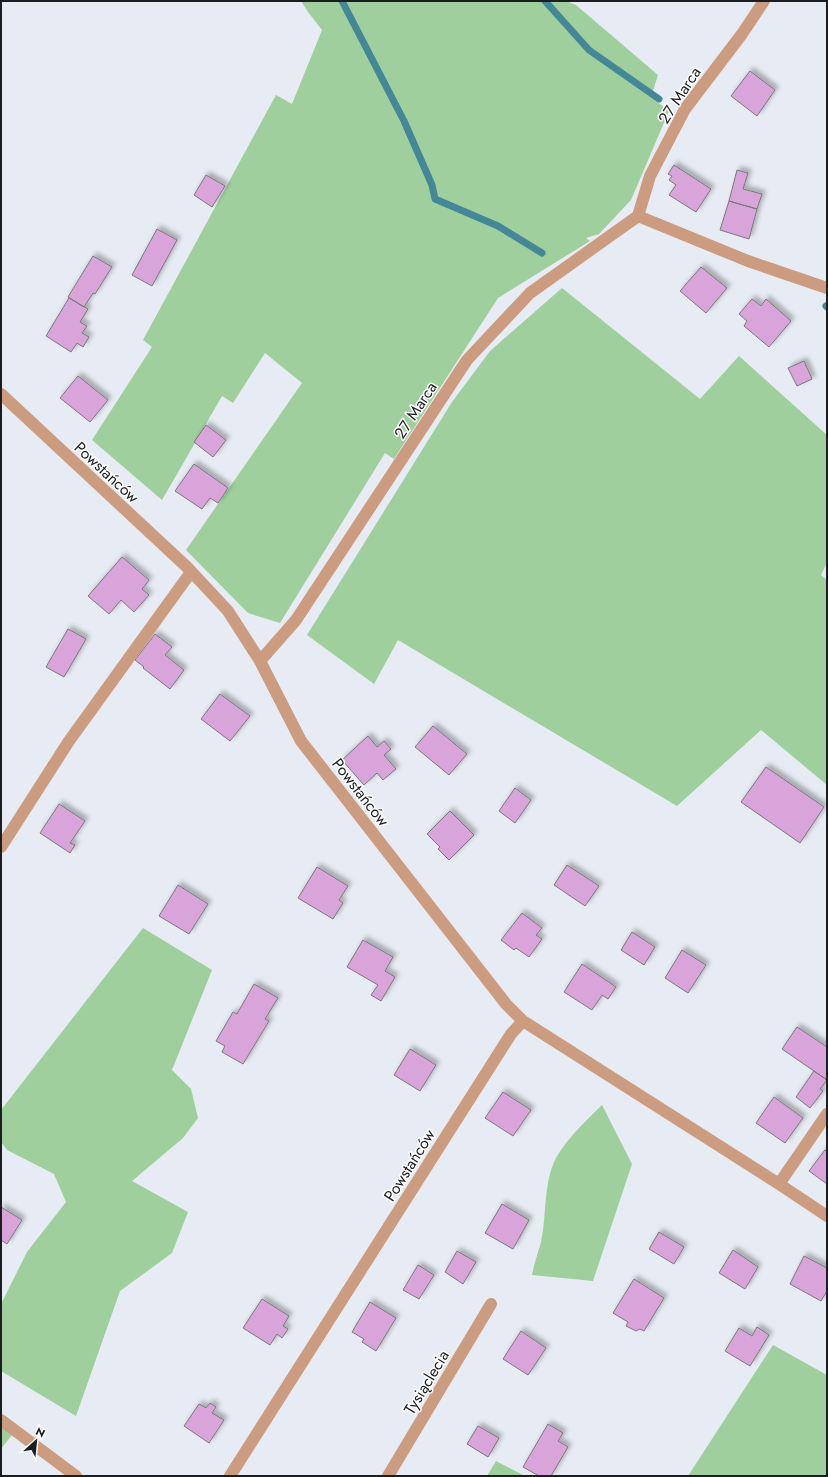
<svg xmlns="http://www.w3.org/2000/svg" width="828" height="1477" viewBox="0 0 828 1477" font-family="Jost,sans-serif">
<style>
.green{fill:#9ecf9d}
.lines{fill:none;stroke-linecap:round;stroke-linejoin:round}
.stream{stroke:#448898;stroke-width:7}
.building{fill:#d9a4da;stroke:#7d777d;filter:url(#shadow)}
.minor{stroke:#cb9c7f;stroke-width:12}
.labels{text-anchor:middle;stroke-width:3;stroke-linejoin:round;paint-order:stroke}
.street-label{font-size:16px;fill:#1c1d20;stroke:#fff}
</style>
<defs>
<filter id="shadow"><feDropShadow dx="3.5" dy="-3.5" stdDeviation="2" flood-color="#0004"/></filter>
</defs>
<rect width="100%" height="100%" fill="#e7ebf3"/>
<path class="green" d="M301,1H566L576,5L658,75L651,97L669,111L631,200L599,234L586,238L590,241L498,298L394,459L385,453L280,623L248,613L186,550L302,383L265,353L233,403L222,396L162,500L92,440L152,347L143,340L276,95L292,104L322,30L308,12Z
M562,288L700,399L739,356L827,435V563L821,575L827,580V785L761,730L677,806L398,640L374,684L307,635L452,402L490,351Z
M143,928L212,970L172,1070L191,1089L198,1118L183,1138L132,1181L188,1212L172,1253L120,1291L76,1416L1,1371V1304L27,1252L66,1202L54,1174L7,1150L1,1142V1110Z
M602,1105L632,1164L593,1281L532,1275C534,1264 538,1253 541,1242C547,1215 543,1183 556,1158C568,1137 585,1122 602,1105Z
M773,1345L827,1375V1476H688Z
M1,1420L15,1431L1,1449Z
M496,1461L525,1476H487Z"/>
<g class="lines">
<path class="stream" d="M342,1L404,121L432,185L435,199L498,226L542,253
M545,1L589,50L659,99
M826,306L827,307"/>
</g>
<path class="building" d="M750,71L775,90L757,116L731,96Z
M674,165L711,189L696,212L669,195L676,185L669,180L672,176L668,174Z
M737,170L748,173L743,189L762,194L757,209L729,201Z
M206,175L225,186L212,207L194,195Z
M729,201L757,209L749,239L720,230Z
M157,229L177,240L152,286L132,275Z
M93,256L112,267L95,294L93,293L84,307L68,297Z
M701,267L727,288L706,313L680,291Z
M69,298L88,309L80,322L87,326L82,333L89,337L83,347L77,343L71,352L46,336Z
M752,299L761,306L766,299L791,321L769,347L744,326L747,321L739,314Z
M804,361L812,379L797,386L788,368Z
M78,376L108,400L90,422L60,398Z
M206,425L226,440L213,457L194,442Z
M194,464L228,488L218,503L210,498L202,509L175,491Z
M122,557L149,580L142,589L149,595L134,612L121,600L109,614L88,596Z
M68,629L86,639L64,677L46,667Z
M155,634L172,647L165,655L184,670L170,689L143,668L144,667L135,660Z
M220,694L250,716L230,741L201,719Z
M433,726L467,754L449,775L415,747Z
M368,736L377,747L384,741L391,749L384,755L396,769L383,780L377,773L364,785L342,760Z
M766,767L824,807L800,843L741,802Z
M515,788L531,800L515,823L499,811Z
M59,804L85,821L70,843L75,845L70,853L40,833Z
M450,811L474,835L449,860L438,849L440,847L427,834Z
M567,865L599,886L585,906L554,885Z
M317,867L348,886L339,900L343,903L333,919L298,898Z
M178,885L208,904L189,934L159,916Z
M522,913L542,928L536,935L542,939L529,957L516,948L514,950L501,940Z
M632,932L655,947L644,965L621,950Z
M363,940L393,957L385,971L395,977L381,1001L371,995L378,985L347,967Z
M682,950L706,965L688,993L665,978Z
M582,964L616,987L608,999L602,995L592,1010L564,992Z
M254,984L278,998L265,1019L269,1021L243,1064L222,1052L225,1046L216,1041L233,1012L237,1014Z
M797,1027L827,1047V1080L782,1049Z
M410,1049L436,1065L420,1091L394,1075Z
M814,1071L827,1080L820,1089L823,1091L810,1108L796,1097Z
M503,1092L531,1110L513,1136L485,1118Z
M774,1097L803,1118L785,1143L756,1123Z
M825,1150L827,1151V1184L809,1171Z
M502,1204L529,1220L513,1249L485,1233Z
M1,1207L22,1220L7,1244L1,1240Z
M659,1232L684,1247L674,1264L649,1249Z
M733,1250L758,1267L745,1289L719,1273Z
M457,1251L476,1262L463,1284L445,1272Z
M804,1256L827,1268V1291L821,1301L790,1284Z
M418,1265L434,1275L419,1299L403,1290Z
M634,1279L664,1298L644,1331L640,1329L636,1331L626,1326L628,1322L613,1313Z
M262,1299L289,1316L283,1326L288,1329L282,1338L277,1334L270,1345L243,1328Z
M370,1302L396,1318L376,1351L362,1342L364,1339L352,1332Z
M757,1327L769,1335L750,1366L725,1351L739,1328L752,1336Z
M521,1331L546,1348L528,1375L503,1359Z
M210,1403L216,1407L212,1413L224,1420L209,1443L184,1426L199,1404L206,1408Z
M548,1424L563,1433L558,1441L568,1447L551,1476H539L523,1467Z
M478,1426L499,1438L488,1457L467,1444Z"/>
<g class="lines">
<path class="minor" d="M638,216L748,261L827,288
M1,394L188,568L228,611L260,661L301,741L506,1004L523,1021L779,1184L827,1216
M260,661L296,620L467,360L530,293L638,216L650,176L685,109L742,34L764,1
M1,847L69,741L191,572
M779,1184L827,1114
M1,1420L76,1476
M230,1476L511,1034L523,1021
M388,1476L491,1304"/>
</g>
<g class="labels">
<g class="street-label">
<text transform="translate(679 95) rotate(-57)" y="6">27 Marca</text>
<text transform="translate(415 410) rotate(-57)" y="6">27 Marca</text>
<text transform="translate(107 472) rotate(43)" y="6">Powstańców</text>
<text transform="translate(361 792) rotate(52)" y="6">Powstańców</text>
<text transform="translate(409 1165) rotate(-58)" y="6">Powstańców</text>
<text transform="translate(426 1382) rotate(-59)" y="6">Tysiąclecia</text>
</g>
</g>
<rect width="828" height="1477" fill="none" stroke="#1c1d20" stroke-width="4"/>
<g transform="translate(36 1441) rotate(27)" stroke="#ffffff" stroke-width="3" paint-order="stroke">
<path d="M0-3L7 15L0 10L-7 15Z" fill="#1c1d20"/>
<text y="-6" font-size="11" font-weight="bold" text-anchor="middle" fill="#1c1d20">N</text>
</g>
</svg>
